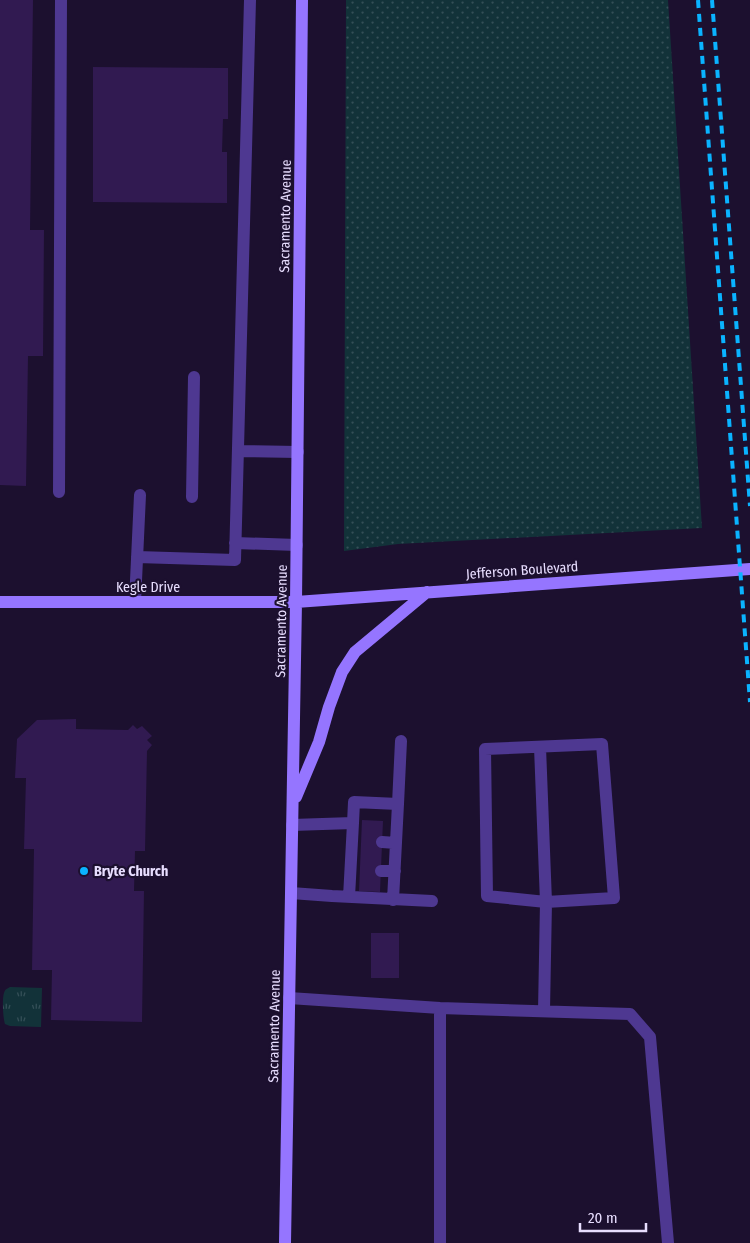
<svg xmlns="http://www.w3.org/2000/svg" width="750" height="1243" viewBox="0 0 750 1243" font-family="'Fira Sans Condensed',sans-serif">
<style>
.grass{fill:url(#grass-dots)}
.park{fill:url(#park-tufts)}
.building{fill:#311a51}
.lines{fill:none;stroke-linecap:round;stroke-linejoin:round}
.lane{stroke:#4e3891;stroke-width:12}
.secondary{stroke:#9575ff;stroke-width:12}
.rail{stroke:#0ab3ff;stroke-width:4;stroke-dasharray:8 6;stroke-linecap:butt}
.poi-dot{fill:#0ab3ff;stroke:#1c102f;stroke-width:2}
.labels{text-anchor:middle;stroke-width:4.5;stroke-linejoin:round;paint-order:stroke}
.street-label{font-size:14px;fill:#e8deff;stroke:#1c102f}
.poi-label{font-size:14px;font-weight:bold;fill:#e8deff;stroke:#1c102f;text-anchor:start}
</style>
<defs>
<pattern id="grass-dots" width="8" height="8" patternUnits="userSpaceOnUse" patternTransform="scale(1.25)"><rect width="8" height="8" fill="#123239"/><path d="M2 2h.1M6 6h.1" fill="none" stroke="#344f57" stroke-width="1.8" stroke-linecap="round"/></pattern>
<pattern id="park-tufts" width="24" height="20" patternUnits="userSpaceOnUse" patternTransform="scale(1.25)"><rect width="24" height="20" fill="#123239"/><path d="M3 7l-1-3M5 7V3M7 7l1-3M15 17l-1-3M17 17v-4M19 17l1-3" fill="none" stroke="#344f57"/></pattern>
</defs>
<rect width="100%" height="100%" fill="#1c102f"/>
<path class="grass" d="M346,0H668L702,528L398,544L344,551Z"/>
<path class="park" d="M10,987L42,988L41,1027L10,1026L5,1024C3,1018 2,999 4,993C5,989 7,989 10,987Z"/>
<path class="building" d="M0,0H33L30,230H44L43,356H28L26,486L0,485Z
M93,67L228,68V119H223L222,152H227V203L93,202Z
M76,719V729L128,730L133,725L137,729L142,726L152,736L147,740L152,745L147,751L145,851H135L134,891H144L142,1022L51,1020L52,970H32L34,849H24L26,778H15L17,739L37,720Z
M362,820L383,821L380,892L359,891Z
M371,933H399V978H371Z"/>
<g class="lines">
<path class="lane" d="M238,451L298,452
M59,492L61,0
M192,497L194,377
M235,543L297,545
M137,557L235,560L250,0
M135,602L140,495
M540,747L546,902L487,896L485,749L602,744L614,898L546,902L544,1011
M398,804L401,741
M292,825L353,823L354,802L398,804L393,900
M382,842L396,843
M381,871H395
M291,893L332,896L432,901
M349,897L353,823
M289,998L440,1008L630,1014L650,1037L668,1243
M440,1008V1243"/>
<path class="secondary" d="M0,602H296L750,569
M296,797L319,742L329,707L342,672L355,652L427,592
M285,1243L296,602L302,0"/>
<path class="rail" d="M698,0L750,702
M712,0L750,506"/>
</g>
<circle class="poi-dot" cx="84" cy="871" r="5"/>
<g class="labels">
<g class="street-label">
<text transform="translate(285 216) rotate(-89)" y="5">Sacramento Avenue</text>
<text transform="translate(522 570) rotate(-4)" y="5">Jefferson Boulevard</text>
<text x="148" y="592">Kegle Drive</text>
<text transform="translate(281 621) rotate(-89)" y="5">Sacramento Avenue</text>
<text transform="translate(274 1026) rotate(-89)" y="5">Sacramento Avenue</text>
</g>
<g class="poi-label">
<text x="94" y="876">Bryte Church</text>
</g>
</g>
<path d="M580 1223v8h66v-8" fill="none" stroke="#e8deff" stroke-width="2.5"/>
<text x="588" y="1223" font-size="15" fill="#e8deff" stroke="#1c102f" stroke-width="4" paint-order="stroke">20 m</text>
</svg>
